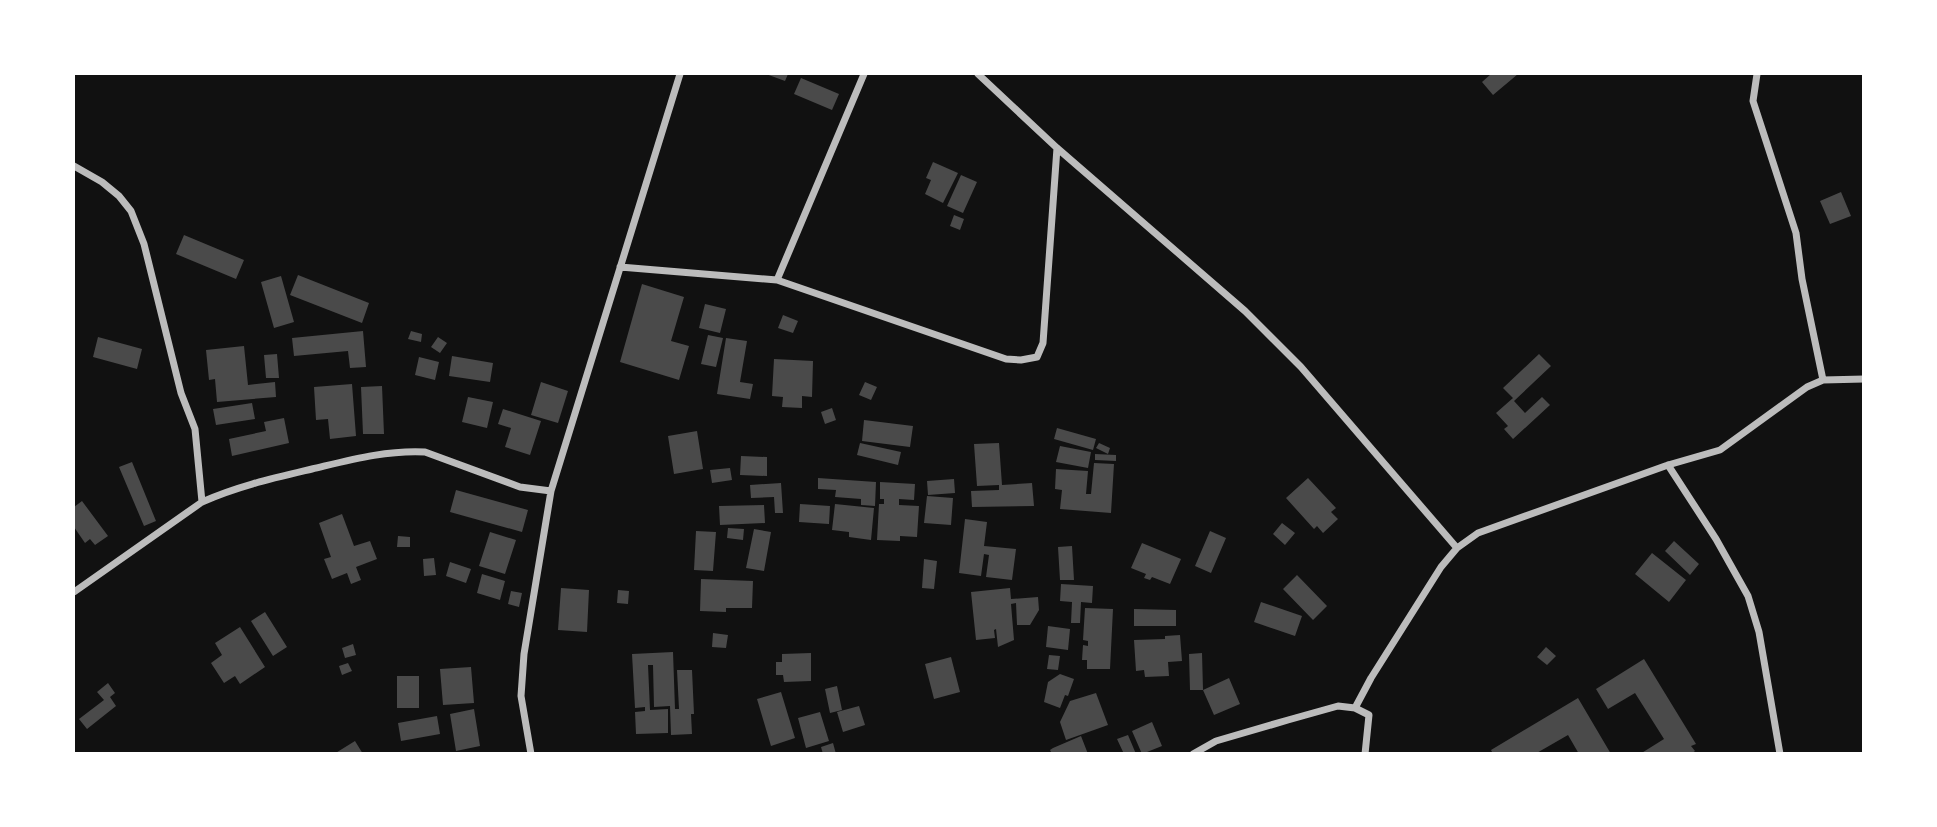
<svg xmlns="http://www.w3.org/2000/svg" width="1937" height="827" viewBox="0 0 1937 827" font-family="'Times New Roman',serif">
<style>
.building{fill:#4a4a4a}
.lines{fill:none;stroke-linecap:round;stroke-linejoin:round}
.minor{stroke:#bcbcbc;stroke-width:7}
</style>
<rect width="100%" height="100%" fill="#111"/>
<path class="building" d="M766,74H788L785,81Z
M1491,74H1518L1493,95L1482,82Z
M801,78L839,94L832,110L794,94Z
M933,162L958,173L943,203L925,194L931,180L926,178Z
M961,175L977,182L963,213L947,206Z
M1841,192L1851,216L1830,224L1820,201Z
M954,215L964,219L960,230L950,226Z
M184,235L244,260L236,279L176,254Z
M298,275L369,303L362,323L290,295Z
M281,276L294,322L274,328L261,282Z
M642,284L684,297L671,341L689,346L679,380L620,362Z
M705,304L726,309L720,333L699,328Z
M783,315L798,321L793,333L778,328Z
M363,331L366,367L350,368L348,351L294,356L292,338Z
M411,331L422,334L421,342L408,339Z
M708,335L723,338L716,367L701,364Z
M98,337L142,349L137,369L93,357Z
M438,337L447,343L440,353L431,347Z
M726,338L747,341L740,382L753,384L750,399L717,394Z
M244,346L248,385L275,382L276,397L217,402L215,379L209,380L206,350Z
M277,354L279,378H266L264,355Z
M1539,354L1551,366L1514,401L1525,413L1542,397L1550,405L1513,439L1504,429L1508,426L1496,413L1513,398L1503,388Z
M452,356L493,363L490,382L449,376Z
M419,357L439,362L435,380L415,375Z
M774,359L813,361L812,397L802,396V408L782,407L783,397L772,396Z
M541,382L568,391L558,423L531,415Z
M865,382L877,387L871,400L859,395Z
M352,384L356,436L330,439L328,419L316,420L314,387Z
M382,386L384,434H363L361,387Z
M468,397L493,402L487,428L462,422Z
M252,403L255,419L216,425L213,409Z
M832,408L836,420L825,424L821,412Z
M503,409L541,421L530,455L505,447L511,428L498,424Z
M284,418L289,443L232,456L229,439L266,431L264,422Z
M864,420L913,426L910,447L862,441Z
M1057,428L1096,439L1093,450L1054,439Z
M697,431L703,469L674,474L668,436Z
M860,443L901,452L898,465L857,455Z
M999,443L1002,485L1032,483L1034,506L972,507L971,491L999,490V485L977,486L974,444Z
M1099,443L1110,448L1108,454L1096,448Z
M1060,446L1091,452L1088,468L1056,462Z
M1095,454L1116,455V461L1095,460Z
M741,456L767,457V476L740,475Z
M132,462L156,521L144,526L119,467Z
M1094,463L1114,464L1111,513L1060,509L1062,490L1055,489L1056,469L1088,471L1086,494H1091Z
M730,468L732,480L712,483L710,470Z
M818,478L876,482L875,506L861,505V499L835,497L836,490L818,489Z
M1308,478L1336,508L1331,512L1338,519L1323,533L1317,526L1314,529L1286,498Z
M954,479L955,493L928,495L927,481Z
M880,482L915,484L914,500L899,499V505L919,506L917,537L900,536V541L877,540L879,504H884V499H880Z
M781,483L783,513H775L774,497L751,498L750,485Z
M456,490L528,510L522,532L450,512Z
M927,496L953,498L951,525L924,523Z
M82,501L108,536L95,545L90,539L85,543L74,527V507Z
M800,504L830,506L829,524L799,522Z
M835,504L874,508L871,540L849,537V532L832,530Z
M764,505L765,523L720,525L719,506Z
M342,514L354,546L370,541L377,559L356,567L361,580L351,584L347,573L332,579L324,559L331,557L319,523Z
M965,519L987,522L984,546L1016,549L1012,580L986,577L989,555L984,554L981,576L959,573Z
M1282,523L1295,533L1285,545L1273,534Z
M728,528L744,529L743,540L727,538Z
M754,529L771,532L764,571L746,568Z
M696,531L716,532L713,571L694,570Z
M1210,531L1226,538L1211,573L1195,566Z
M490,532L516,540L505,574L479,566Z
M398,536L410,537V547H397Z
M1674,541L1699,564L1690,575L1665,551Z
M1142,543L1181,559L1170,584L1152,577L1150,580L1144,578L1146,574L1131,568Z
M1072,546L1074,580H1060L1058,547Z
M1652,553L1686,580L1669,602L1635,574Z
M434,558L436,575L424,576L423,559Z
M924,559L937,561L934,589L922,588Z
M450,562L471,569L466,583L446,576Z
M482,574L505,581L500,600L477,593Z
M1297,575L1327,606L1313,620L1283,589Z
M701,579L753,581L752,608H726V612L700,611Z
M1061,584L1093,586L1092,603L1081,602L1080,623H1071L1072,602L1060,601Z
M561,588L589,590L587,632L558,630Z
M1010,588L1011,599L1038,597L1039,610L1030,625H1017L1016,603L1011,604L1014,640L998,647L996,629L994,630L995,638L976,640L971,592Z
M618,590L629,591L628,604L617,603Z
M511,591L522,593L519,607L508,604Z
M1261,602L1302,616L1295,636L1254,622Z
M1085,608L1113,609L1110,669H1087V660H1082L1083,645L1088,646V641L1083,640Z
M1134,609L1176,610V626H1134Z
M265,612L287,647L273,656L251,621Z
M1048,626L1070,629L1068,650L1046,647Z
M240,627L265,667L240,684L235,676L224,683L211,663L222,655L215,643Z
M713,633L728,635L726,648L712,647Z
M1180,635L1182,661L1168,662L1169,676L1145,677L1144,670L1136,671L1134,640L1165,639V636Z
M353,644L356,655L345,658L342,648Z
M1546,647L1556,656L1547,665L1537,657Z
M673,652L675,709H679L677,670H692L694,714H691L692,734L671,735L670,706L654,707L653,665H648L650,710L668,709V733L636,734L635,712L645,711V707L635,708L632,654Z
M811,653V681L784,682L783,675H776V662H782V654Z
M1202,653L1203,690L1229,678L1240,704L1214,715L1203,690H1190L1189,654Z
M1049,655L1060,656L1058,670L1047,669Z
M951,657L960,692L934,699L925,664Z
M1644,659L1696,744L1691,746L1695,751L1691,754H1640L1664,739L1635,693L1608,709L1596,689Z
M348,663L352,671L342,675L339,666Z
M471,667L474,703L443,705L440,669Z
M1060,674L1074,679L1068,696L1065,695L1060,708L1044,702L1048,682Z
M397,676H419V708H397Z
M108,683L115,693L110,697L116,706L87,729L79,719L104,700L97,692Z
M837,686L842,710L830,713L825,689Z
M781,692L795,738L771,746L757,699Z
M1096,693L1108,725L1066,740L1060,722L1070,701Z
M1578,698L1611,754H1579L1568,735L1535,754H1493L1491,750Z
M859,706L865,725L843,732L837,712Z
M474,709L480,746L456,751L450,714Z
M820,712L829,741L806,748L798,718Z
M437,716L440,734L401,741L398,723Z
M1152,722L1162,746L1142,754L1132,731Z
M1128,735L1136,754H1124L1117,739Z
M1081,736L1088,754H1052L1050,750L1053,748Z
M355,741L363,754H334Z
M833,743L836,754H823L821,747Z"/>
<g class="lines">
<path class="minor" d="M978,74L1057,148L1245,311L1301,367L1457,548
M1757,74L1753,101L1796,233L1802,279L1823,380
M74,166L102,182L119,196L131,211L144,244L181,393L195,429L202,502
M620,267L777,280L1006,359L1021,360L1037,357L1043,343L1057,148
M777,280L864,74
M1668,465L1716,539L1748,596L1759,632L1780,754
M74,592L202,502C238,486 274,478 312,469C350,460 386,450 425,452L520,487L551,491L680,74
M1355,708L1369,715L1365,754
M531,754L521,696L524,654L551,491
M1193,754L1216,741L1288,720L1338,706L1355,708L1371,678L1441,567L1457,548L1478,533L1668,465L1720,450L1807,387L1823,380L1864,379"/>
</g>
<rect width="1937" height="827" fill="none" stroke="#ffffff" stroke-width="150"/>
</svg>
